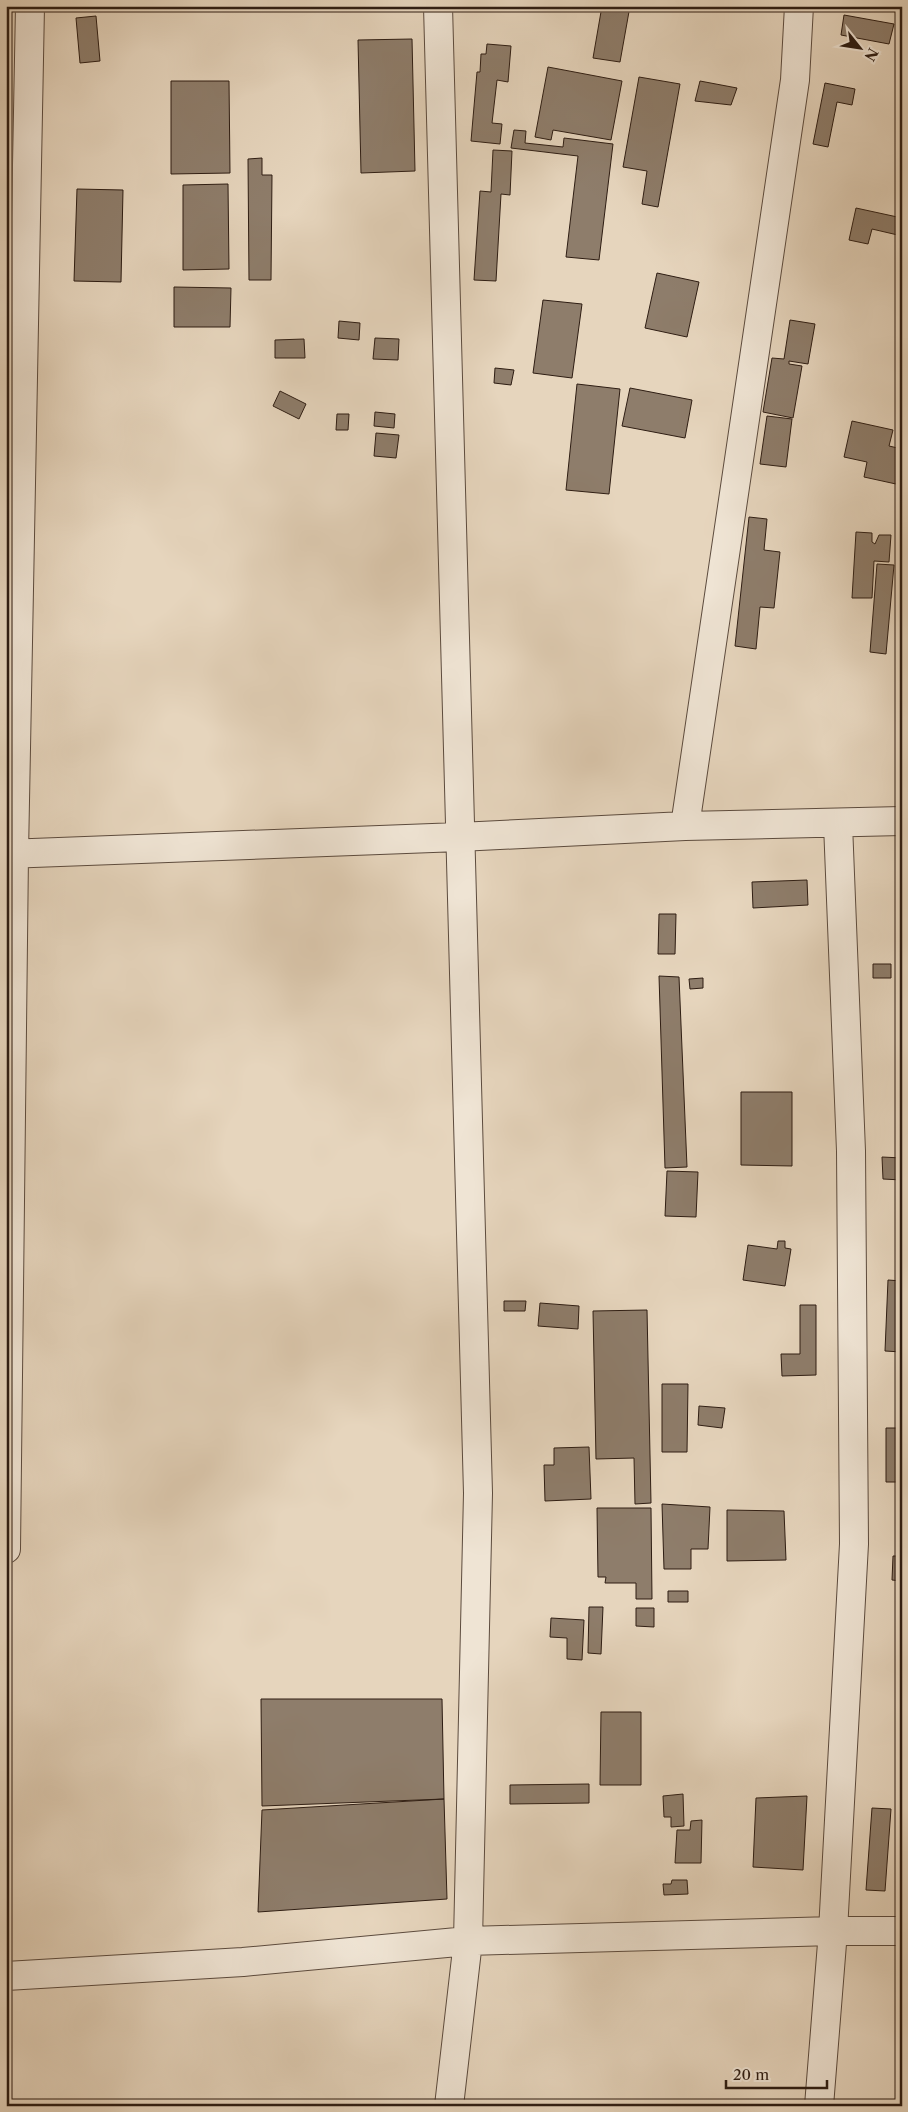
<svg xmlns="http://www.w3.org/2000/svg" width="908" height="2112" viewBox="0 0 908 2112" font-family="'Libre Caslon Text',serif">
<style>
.building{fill:#8e7d6b;stroke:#2e1d13}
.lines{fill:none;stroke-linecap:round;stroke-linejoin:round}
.minor-casing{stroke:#5c4b3e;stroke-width:30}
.minor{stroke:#efe4d4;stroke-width:28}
</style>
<rect width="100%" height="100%" fill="#e6d5bd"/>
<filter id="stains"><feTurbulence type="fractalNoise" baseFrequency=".004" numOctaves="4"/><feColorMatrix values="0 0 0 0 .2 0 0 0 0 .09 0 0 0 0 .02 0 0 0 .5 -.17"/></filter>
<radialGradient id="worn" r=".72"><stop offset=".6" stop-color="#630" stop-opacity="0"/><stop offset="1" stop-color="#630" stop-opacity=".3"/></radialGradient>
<path class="building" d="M602,6H630L620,62L593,58Z
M844,15L894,24L889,44L841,35Z
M96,16L100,61L80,63L76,18Z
M412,39L415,171L361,173L358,40Z
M487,44L511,46L508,82L497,80L492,123L502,124L500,144L471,141L477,72H480L481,54H486Z
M548,67L622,81L611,140L553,130L551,140L535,137Z
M639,77L680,84L658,207L642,204L647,171L623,167Z
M171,81H229L230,173L171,174Z
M700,81L737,88L731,105L695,101Z
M825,83L855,89L852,105L837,102L828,147L813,144Z
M514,130L526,131L525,143L563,147L564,138L613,144L599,260L566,257L578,156L511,148Z
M493,150L512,151L510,195L501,194L496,281L474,280L480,191L491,192Z
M262,158V175H272L271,280H249L248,159Z
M228,184L229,269L183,270V185Z
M77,189L123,190L121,282L74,281Z
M856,208L902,218V236L872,229L868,244L849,240Z
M657,273L699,282L687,337L645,328Z
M174,287L231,288L230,327H174Z
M543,300L582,304L572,378L533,373Z
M790,320L815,324L808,364L789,361V364L802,366L793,418L763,412L772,358L784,359Z
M339,321L360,323L359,340L338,338Z
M375,338L399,339L398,360L373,359Z
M304,339L305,358H275V340Z
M495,368L514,370L511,385L494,383Z
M577,384L620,389L609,494L566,490Z
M630,388L692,400L685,438L622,426Z
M280,391L306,404L299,419L273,406Z
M375,412L395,414L394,428L374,426Z
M337,414H349L348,430H336Z
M767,416L792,419L786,467L760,464Z
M852,421L893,430L889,446L902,449V461L896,484L864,477L867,462L844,457Z
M376,433L399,435L396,458L374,456Z
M749,517L767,519L764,550L780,552L774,608L760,607L756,649L735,646Z
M856,532L872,533V542L875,544L879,535H891L889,562L874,561L872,598H852Z
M877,564L894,565L886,654L870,652Z
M807,880L808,905L753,908L752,882Z
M659,914H676L675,954H658Z
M873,964H891V978H873Z
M659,976L679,977L687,1167L665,1168Z
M703,978V988L690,989L689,979Z
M741,1092H792V1166L741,1165Z
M882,1157L902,1158V1180L883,1179Z
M667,1171L698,1172L696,1217L665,1216Z
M778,1241H785V1248L791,1249L785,1286L743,1280L748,1245L777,1249Z
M888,1280L902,1281V1352L885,1351Z
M504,1301H526L525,1311H504Z
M540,1303L579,1306L578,1329L538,1326Z
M800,1305H816V1375L782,1376L781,1354H800Z
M647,1310L651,1503L635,1504L634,1458L596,1459L593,1311Z
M662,1384H688L687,1452H662Z
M699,1406L725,1408L722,1428L698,1425Z
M886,1428H902V1482H886Z
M589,1447L591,1499L545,1501L544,1465H554V1448Z
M662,1504L710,1507L708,1549H691V1569H664Z
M597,1508H651L652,1599H636V1583H605L606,1577H598Z
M727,1510L784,1511L786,1560L727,1561Z
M893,1556H902V1581L892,1580Z
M668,1591H688V1602H668Z
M589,1607H603L601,1654L588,1653Z
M636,1608H654V1627L636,1626Z
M551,1618L584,1620L582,1660L567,1659V1638L550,1637Z
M261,1699H442L444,1799L262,1806Z
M601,1712H641V1785H600Z
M589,1784V1803L510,1804V1785Z
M683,1794L684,1826L671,1827V1817H664L663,1796Z
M807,1796L803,1870L753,1867L756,1798Z
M444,1799L447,1899L258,1912L262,1810Z
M872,1808L891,1809L885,1891L866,1890Z
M702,1820L701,1863H675L677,1830H690L691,1821Z
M672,1880H687L688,1894L664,1895L663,1884H671Z"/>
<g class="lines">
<g class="minor-casing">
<path id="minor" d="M438,6L478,1493L468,1941L449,2106
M685,826L795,80L799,6
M6,854L459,837L685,826L902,821
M6,1549L14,854L30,6
M6,1976L243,1962L468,1941L833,1931H902
M819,2106L833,1931L854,1544L851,1151L838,824"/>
</g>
<use href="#minor" class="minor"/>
</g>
<rect width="908" height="2112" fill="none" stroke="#e6d5bd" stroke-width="25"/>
<rect x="8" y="8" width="893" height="2097" fill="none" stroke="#2e1d13" stroke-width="2.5"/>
<rect x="12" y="12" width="883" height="2087" fill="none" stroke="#2e1d13"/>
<g transform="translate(860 48) rotate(120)" stroke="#efe4d4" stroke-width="4" paint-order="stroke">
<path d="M0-4L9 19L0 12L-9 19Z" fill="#2e1d13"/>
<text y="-8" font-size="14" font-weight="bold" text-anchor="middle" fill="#2e1d13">N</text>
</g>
<path d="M726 2080v8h101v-8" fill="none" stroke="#2e1d13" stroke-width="2.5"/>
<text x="733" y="2080" font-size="15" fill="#2e1d13" stroke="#efe4d4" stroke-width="4" paint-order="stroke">20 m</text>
<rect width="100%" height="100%" filter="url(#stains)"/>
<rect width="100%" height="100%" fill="url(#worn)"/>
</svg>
